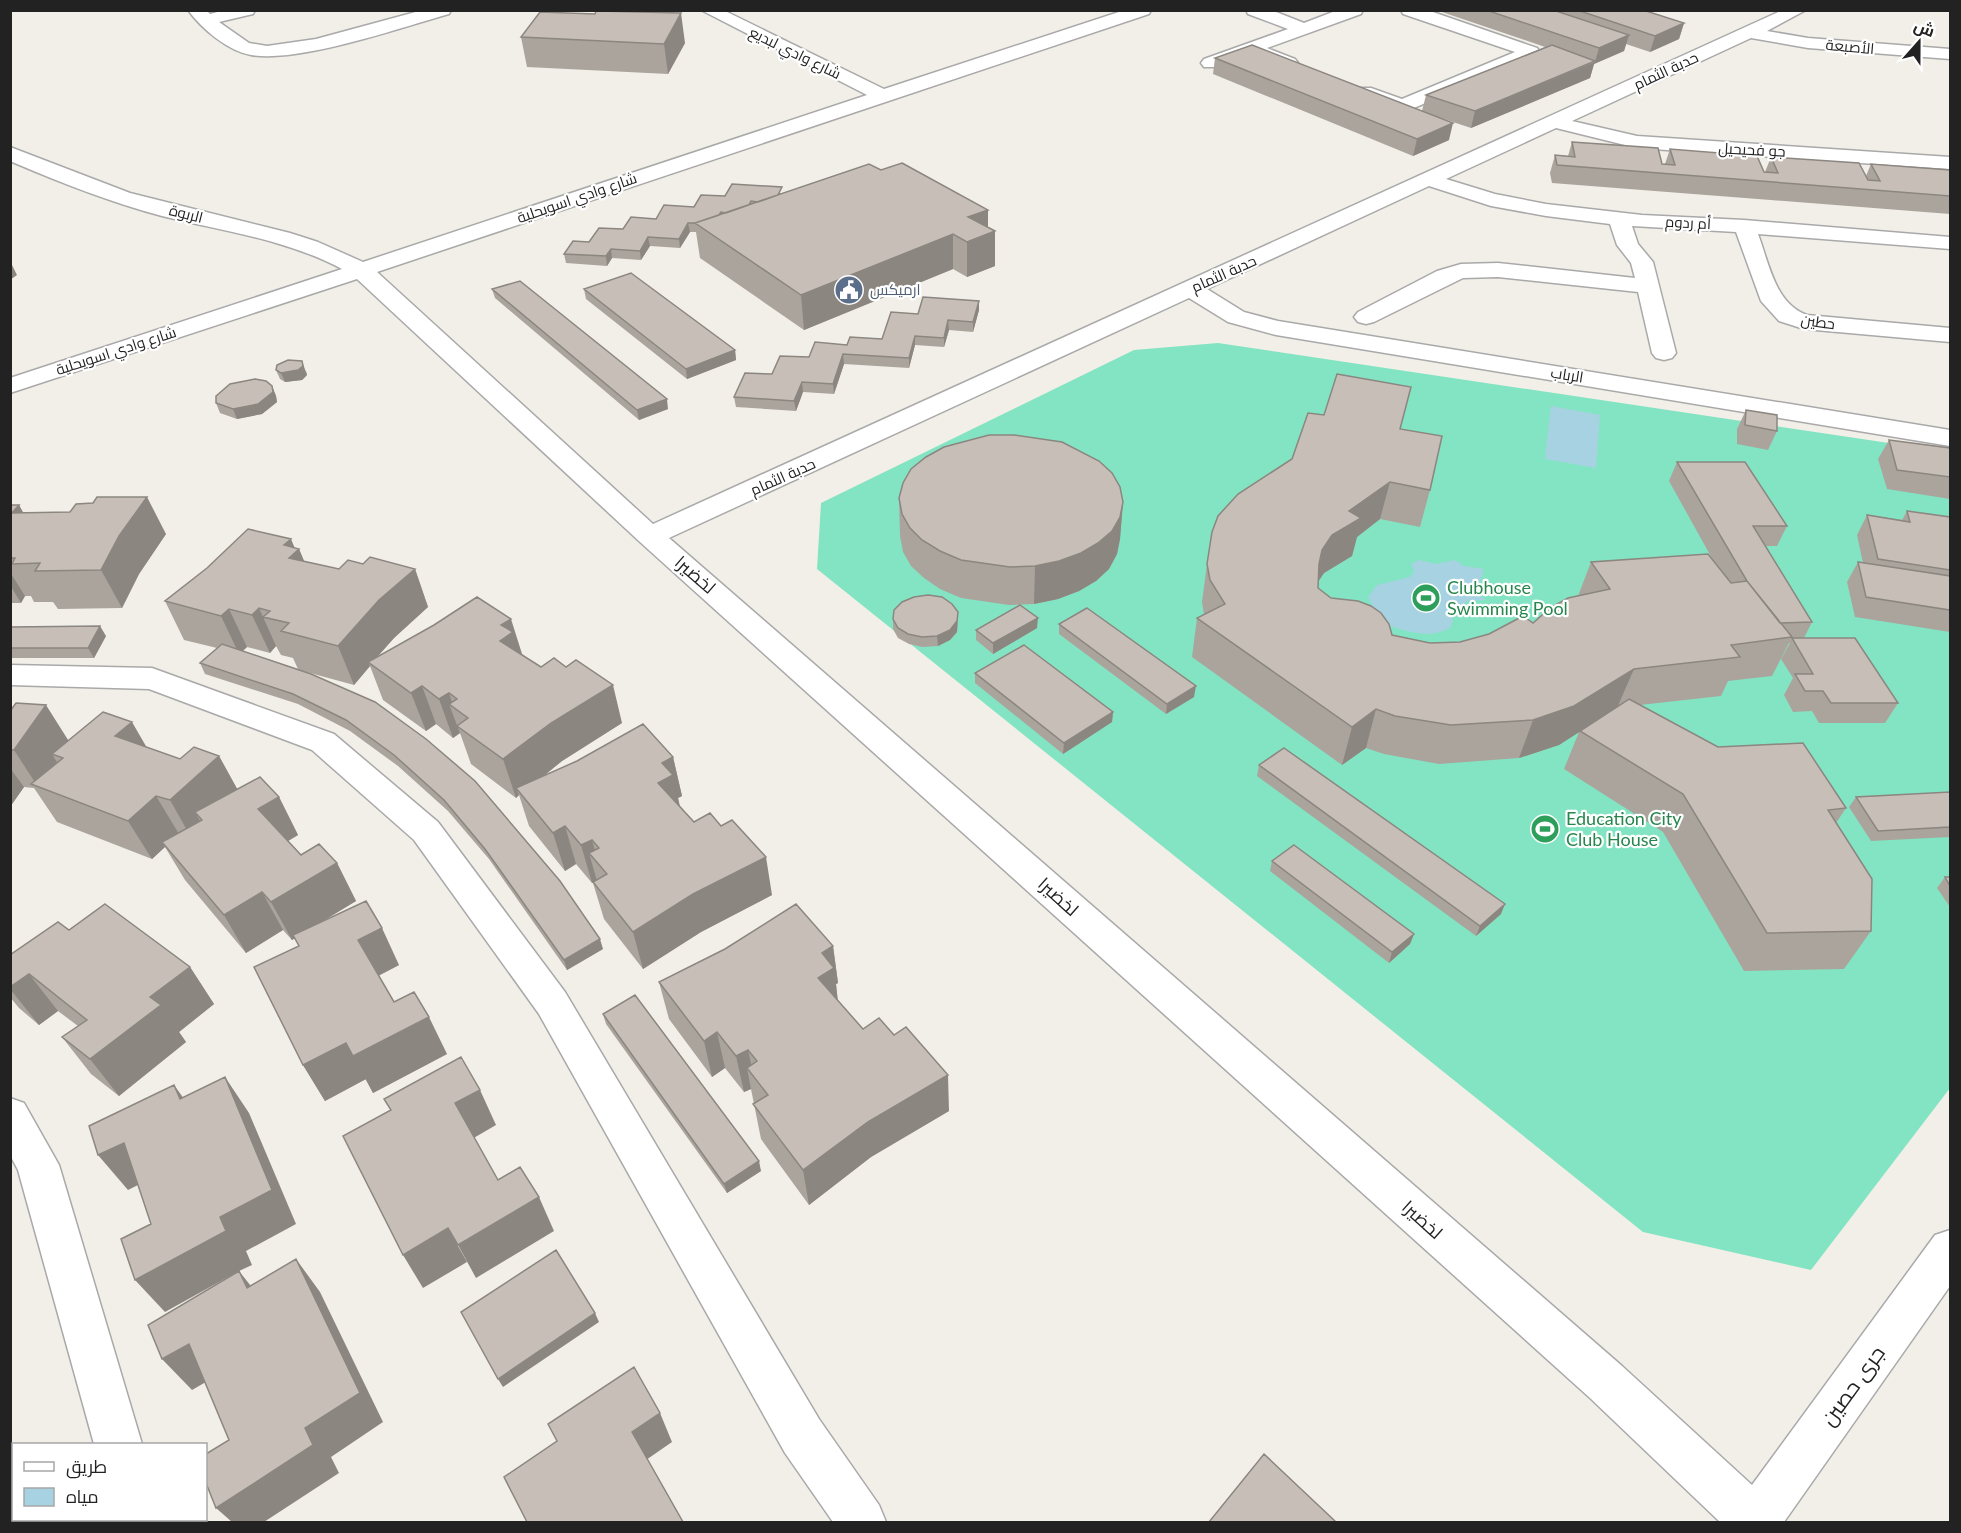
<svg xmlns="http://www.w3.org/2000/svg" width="1961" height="1533" viewBox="0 0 1961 1533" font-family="Lato,Cairo,sans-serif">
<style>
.pitch{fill:#83e4c3}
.water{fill:#a7d2e1}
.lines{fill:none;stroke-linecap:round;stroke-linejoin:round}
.minor-casing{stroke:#a9a9a9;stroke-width:3}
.minor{fill:#fff;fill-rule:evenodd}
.wall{fill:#aba49d;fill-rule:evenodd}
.shaded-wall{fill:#8b8680}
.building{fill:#c7bfb7;stroke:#8b8680;stroke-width:1.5}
.labels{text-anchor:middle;stroke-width:4.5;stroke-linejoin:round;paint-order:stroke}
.far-street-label{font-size:15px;fill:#222;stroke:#fff}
.far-service-label{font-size:15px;fill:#4e5e75;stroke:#fff;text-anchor:start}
.street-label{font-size:18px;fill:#222;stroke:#fff}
.leisure-label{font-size:18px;fill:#27864d;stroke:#fff;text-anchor:start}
.near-street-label{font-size:21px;fill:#222;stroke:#fff}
</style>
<rect width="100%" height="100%" fill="#f2efe8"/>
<path class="pitch" d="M1218,343L1936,450L1950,458V1088L1811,1270L1643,1232L817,569L821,503L1134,350Z"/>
<path class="water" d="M1551,406L1600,415L1596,468L1545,459Z
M1419,560L1436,564L1455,560L1464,566L1484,569L1477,592L1485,600L1467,601L1453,617L1451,627C1429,641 1404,630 1381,623L1368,597L1377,585L1410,577L1414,571L1411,564Z"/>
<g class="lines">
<g class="minor-casing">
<path id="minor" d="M188,10H206L210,14L225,10H255L253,14L219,22L249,43L267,46L316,39L423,10H451L449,14C399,28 300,63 251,55C228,51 202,29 188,10Z
M701,10H723L884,89L1125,10H1151L1149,14L377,272L653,524L1783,10H1806L1767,31L1808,38L1950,49V59L1808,48L1751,38L1572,121L1637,136L1950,157V169L1637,148L1556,128L1446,179L1495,194L1546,204L1642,215L1744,220L1950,237V249L1758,234C1769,263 1775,304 1807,315L1950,328V342L1804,329L1779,321L1761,301L1736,232L1632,226L1638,244L1653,262L1676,353L1672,358L1664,360L1656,358L1652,353L1638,292L1498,277L1463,278L1374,322L1366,324L1358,322L1354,317L1358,312L1437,271L1461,264L1498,263L1635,278L1631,263L1617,245L1610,224L1546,216L1491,206L1429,186L1207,289L1244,312L1278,321L1950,430V446L1276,335L1228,322L1189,298L669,538L1622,1366L1752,1485L1935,1235L1950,1230V1286L1784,1522H1720L1590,1398L640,542L357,279L10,393V378L342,269C286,239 222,231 162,216C110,202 59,182 10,161V147L130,193L290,233L318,242L363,262L867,95Z
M1246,10H1271L1304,23L1338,10H1363L1361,14L1267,48L1295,59L1298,63L1295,67H1283L1251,54L1216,67H1204L1201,63L1204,59L1288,29L1248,14Z
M1401,10H1427L1537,48L1540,52L1537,56L1409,110H1395L1359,96L1356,92L1359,88H1371L1402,99L1515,52L1403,14Z
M10,665L152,668L334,734L438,822L565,992L819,1419L879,1505L886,1522H833L785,1453L539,1014L414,840L312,750L149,689L10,685Z
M10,1098L24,1103L59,1165L142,1444H94L18,1170L10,1155Z
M114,1520H164L165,1522H115Z"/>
</g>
<use href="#minor" class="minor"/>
</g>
<path class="wall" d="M1436,10H1643L1684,23L1679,39L1650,52L1626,44L1624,51L1594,64L1590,78L1471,128L1438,117L1449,140L1413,156L1213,74L1215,58L1422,111L1426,95L1545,47Z
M521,37L685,43L668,74L527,67Z
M1572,142L1662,164H1665L1670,149L1764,172H1765L1771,157L1866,176L1871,164L1950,170V214L1552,183L1550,173L1555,155L1568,156Z
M881,170L988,210V227L995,266L967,277L953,269L804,330L700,258L696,232H690L680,248L650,246L641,260L612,258L607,266L566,263L564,254L589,242L623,229L694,207L725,196L783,193Z
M492,289L668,409L639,420L495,298Z
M584,289L735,350L736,360L687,379L586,299Z
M979,301V310L973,332L949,330L944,347L915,345L909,368L844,364L834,394L803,392L796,411L736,407L734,397L772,374L809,357L847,345L882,339Z
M276,370L306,371L307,375L302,380L285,382L280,379Z
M272,386L276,396L277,402L262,414L237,419L220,413L216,403Z
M1746,410L1777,431L1768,450L1737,444V429Z
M1400,429L1430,490L1420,527L1380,519L1357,537L1352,556L1324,573L1318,581V588L1331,598L1392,635L1430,643L1460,642L1533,623L1578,596L1591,562H1714L1669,481L1677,462L1787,526L1777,546H1766L1812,622L1804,638L1898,703L1885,723H1819L1812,711L1793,712L1784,695L1793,678L1781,659L1790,643H1789L1772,676L1728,681L1721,696L1640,705L1718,747L1846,808L1836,823L1871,931L1844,969L1744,971L1663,832L1564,769L1579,732L1559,745L1519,758L1439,764L1384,754L1366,748L1342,765L1192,657L1197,618L1204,615L1202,602L1207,564Z
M1889,440L1950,448V499L1887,489L1878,459Z
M899,498L1123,502L1120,539L1117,554L1109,569L1096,581L1079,591L1058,599L1034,604L1009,605L961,598L940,589L924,578L911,566L903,552L900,536Z
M10,505H19L23,513L166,534L139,574L122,608L58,609L53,602H34L31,596H25L21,603H10Z
M1907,511L1950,517V632L1855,617L1847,582L1858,562L1863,563L1857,535L1867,515L1902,520Z
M295,548L299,549L304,561L339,569L363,564L415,569L428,607L394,638L378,656L522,654L622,723L562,761L545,775L673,757L682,796L678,798L680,806L694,822L772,895L701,932L643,969L604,919L593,883H592L576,864L565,871L529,826L519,795L516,798L471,764L460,733L453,738L436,724L426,731L383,700L370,666L354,685L299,670L311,674L603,949L567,970L489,859L448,811L398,766L350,731L298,704L205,674L200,663L217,648L184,640L165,601ZM276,646L281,655L293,658L298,669L243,651L247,647L270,653Z
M893,619L958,622L957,632L950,640L938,646L922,647L909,644L898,638L893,629Z
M1059,624L1194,697L1166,714L1059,634Z
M10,627L106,636L94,658H10Z
M1037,628L993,654L976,640V630Z
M975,673L1113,712L1112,722L1063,754L975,683Z
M10,711L68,740L147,747L180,759L219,756L237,789L279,797L298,835L288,841L301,855L337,863L356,901L319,923L399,965L378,976L394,1002L447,1054L373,1093L366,1079L325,1101L303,1065L299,946L295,938L292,940L283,930L246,953L185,880L165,847L152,859L57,822L34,788L24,787L10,807Z
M1259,765L1501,914L1476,936L1257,776Z
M1950,792V837L1871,841L1849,807L1856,797Z
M1272,861L1414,934L1410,944L1389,963L1270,871Z
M1945,877H1950V907L1937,888Z
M69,930L190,967L214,1004L179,1032L186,1042L119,1096L91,1074L62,1037L78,1026L58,1011L39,1025L19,1008L10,997V955Z
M833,946L838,983L836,984L838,1001L863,1029L949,1111L871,1157L809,1205L761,1139L751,1089L744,1092L725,1068L712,1077L669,1019L659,982Z
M603,1014L761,1171L727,1193L606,1024Z"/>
<path class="shaded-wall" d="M681,13L685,43L668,74L664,44Z
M1684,23L1679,39L1650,52L1655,36Z
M1629,35L1624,51L1594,64L1590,78L1471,128L1475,111L1595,62L1599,48Z
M1453,123L1449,140L1413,156L1417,139Z
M988,210V234L995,231V266L967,277V242L968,217Z
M688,223L690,232L680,248L679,239Z
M953,234V269L804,330L801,295Z
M648,237L650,246L641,260L640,251Z
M611,249L612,258L607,266L606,256Z
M12,265L17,275L10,280V267Z
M979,301V310L973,332V322Z
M948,320L949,330L944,347V338Z
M915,336V345L909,368V358Z
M735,350L736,360L687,379L686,369Z
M843,354L844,364L834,394L833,384Z
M302,361L307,375L302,380L285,382L281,373Z
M802,382L803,392L796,411L794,401Z
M272,386L276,396L277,402L262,414L237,419L233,409Z
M667,399L668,409L639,420L637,410Z
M1390,482L1380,519L1357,537L1352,556L1324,573L1314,588L1322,550L1349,511Z
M147,497L166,534L139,574L122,608L101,570L119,536Z
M1123,502L1120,539L1117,554L1109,569L1096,581L1079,591L1058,599L1034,604L1035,566Z
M19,505L40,543L10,521V507Z
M291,539L296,551L299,549L315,587L305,596L284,545Z
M415,569L428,607L394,638L371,664L368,662L370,666L354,685L338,646L379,600Z
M10,572L25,596L21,603L10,585Z
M259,608L276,646L270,653L252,615Z
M229,609L247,647L239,654L221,616Z
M958,612L957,632L950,640L938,646L937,636Z
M1038,618L1037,628L993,654V643Z
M511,619L523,657L500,641L501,625Z
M100,626L106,636L94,658L88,648Z
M1634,669L1617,708L1559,745L1519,758L1533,720Z
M613,685L622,723L562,761L521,794L516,788L519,795L516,798L503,759L551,723Z
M422,686L436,724L426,731L411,693Z
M1196,686L1194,697L1166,714L1167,704Z
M449,693L454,708L449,704L460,733L453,738L439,699Z
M46,705L70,743L52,754L57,762L38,787L14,750Z
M1376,709L1366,748L1342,765L1352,727Z
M1113,712L1112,722L1063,754L1064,743Z
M132,722L154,760L115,736Z
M219,756L240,794L202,820L195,812L204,828L192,839L170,800Z
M673,757L682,796L678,798L681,813L658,783L662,763Z
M10,768L24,787L10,807Z
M156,796L179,834L162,842L165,847L152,859L128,821Z
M279,797L298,835L278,847L258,809Z
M565,826L576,864L565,871L553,833Z
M592,840L599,865L589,853L597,881L592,883L581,845Z
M766,857L772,895L701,932L643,969L633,932L693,894Z
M337,863L356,901L292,940L271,902Z
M262,892L283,930L246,953L224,915Z
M1505,904L1501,914L1476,936L1480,926Z
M382,928L399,965L376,977L358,940Z
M1414,934L1410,944L1389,963L1392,952Z
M600,939L603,949L567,970L564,960Z
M833,946L838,983L836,984L838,1005L818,978L822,953Z
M190,967L214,1004L179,1032L186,1042L119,1096L90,1059L150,997Z
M29,974L58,1011L39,1025L10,989V987Z
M429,1017L447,1054L373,1093L353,1056Z
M717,1032L725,1068L712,1077L704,1041Z
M346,1043L366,1079L325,1101L303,1065Z
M748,1050L754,1077L747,1068L751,1089L744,1092L736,1056Z
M948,1075L949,1111L871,1157L809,1205L803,1170L868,1122Z
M225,1077L249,1113L296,1224L246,1251L252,1265L239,1271L265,1304L247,1288L239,1271L165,1312L135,1280L220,1217Z
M174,1085L200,1121L180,1099Z
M480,1090L496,1125L472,1139L455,1103Z
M124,1143L152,1178L128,1190L98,1155Z
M759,1161L761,1171L727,1193L724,1184Z
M539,1197L554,1231L476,1278L458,1245Z
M448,1228L467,1262L423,1288L403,1255Z
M296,1259L320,1292L383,1422L331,1457L339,1473L264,1522H232L216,1508Z
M595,1313L599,1322L503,1387L498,1379Z
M189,1344L218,1375L192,1390L162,1359Z
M660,1413L672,1442L646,1460L632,1432Z"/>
<path class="building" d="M1486,10H1553L1629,35L1599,48Z
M1577,10H1643L1684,23L1655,36Z
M596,11L681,13L664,44L521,37L540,12L595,14Z
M1252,45L1453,123L1417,139L1215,58Z
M1552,45L1595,61L1475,111L1426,95Z
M1572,142L1658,148L1662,164L1675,165L1670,149L1757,156L1764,172L1778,173L1771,157L1859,163L1868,180L1880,181L1871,164L1950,170V196L1557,165L1555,155L1575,157Z
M902,163L988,210L968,217L995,231L967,242L953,234L801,295L695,223L869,164L881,170Z
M732,184L782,187L778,195L758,202L751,201L749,205L726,213L721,212L719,215L695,223H688L679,239L648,237L640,251L611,249L606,256L564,254L573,241L589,242L599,228L623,229L631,217L656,219L664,205L694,207L701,195L725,196Z
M631,273L735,350L686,369L584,289Z
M520,281L667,399L637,410L492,289Z
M923,297L979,301L973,322L948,320L944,338L915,336L909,358L843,354L833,384L802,382L794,401L734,397L745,373L772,374L780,356L809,357L815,342L847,345L850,337L882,339L891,312L918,314Z
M288,360L302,361L303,366L298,370L281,373L276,370L277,365Z
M1337,374L1411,387L1400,429L1442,436L1430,490L1390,482L1349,511L1361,518L1332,535L1322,550L1319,564L1318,588L1331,598L1358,601L1371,606L1381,613L1389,624L1392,635L1430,643L1460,642L1489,634L1523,616L1533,623L1550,608L1568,598L1610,589L1591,562L1708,554L1731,583L1747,581L1792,637L1731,645L1740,657L1634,669L1574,706L1533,720L1451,725L1395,716L1376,709L1352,727L1197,618L1225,604L1210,580L1207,564L1212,532L1218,516L1238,494L1292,459L1308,413L1324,415Z
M255,379L266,381L272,386L273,392L258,404L233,409L216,403V396L230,384Z
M1746,410L1777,415V431L1745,425Z
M989,435H1014L1062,442L1099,461L1112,473L1120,487L1123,502L1120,517L1112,531L1098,543L1081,553L1059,561L1035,566L1010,567L961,560L940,551L922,540L910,528L902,514L899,498L903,483L911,469L926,457L944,447Z
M1889,440L1950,448V477L1897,470Z
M1677,462H1745L1787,526H1753L1812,622L1780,623L1747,581Z
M97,497H147L119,536L101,570L35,571L40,563L12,564L15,558H10V505H19L12,513L70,512L76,504L93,503Z
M1907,511L1950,517V570L1878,559L1867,515L1910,522Z
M248,529L291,539L284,545L299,549L289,558L339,569L348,560L363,564L370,557L415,569L379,600L338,646L281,631L289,623L263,617L270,611L259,608L252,615L229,609L221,616L165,601L207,568Z
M1858,562L1950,576V610L1866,597Z
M928,595L942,597L952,604L958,612L957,621L950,630L937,636L922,637L908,634L898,628L893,619L894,610L902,602L914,597Z
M477,597L511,619L501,625L513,632L500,641L541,667L554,658L566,667L576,660L613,685L551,723L503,759L457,726L468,718L449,704L457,699L449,693L439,699L422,686L411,693L368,662L434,625Z
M1020,605L1038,618L993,643L976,630Z
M1087,608L1196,686L1167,704L1059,624Z
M100,626L88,648H10V627Z
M1792,638H1855L1898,703H1831L1823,691H1805L1795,674H1813Z
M222,644L311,674L375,702L426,739L475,781L560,881L600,939L564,960L485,849L444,800L394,755L346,720L293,694L200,663Z
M1024,645L1113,712L1064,743L975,673Z
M1629,699L1718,747L1803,743L1846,808L1828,810L1872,879L1871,931L1767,933L1683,794L1580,731Z
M16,703L46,705L14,750H10V711Z
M103,712L132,722L115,736L180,759L194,747L219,756L170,800L156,796L128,821L31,784L63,758L52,754Z
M643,724L673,757L662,763L673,775L658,783L694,822L710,813L721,826L732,820L766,857L693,894L633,932L593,882L607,874L589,853L599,848L592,840L581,845L565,826L553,833L516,788L577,761Z
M1284,748L1505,904L1480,926L1259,765Z
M260,777L279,797L258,809L301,855L319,844L337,863L271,902L262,892L224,915L162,842L202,820L195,812Z
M1950,792V827L1878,831L1856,797Z
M1294,845L1414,934L1392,952L1272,861Z
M1945,877H1950V886Z
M366,901L382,928L358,940L394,1002L414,992L429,1017L353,1056L346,1043L303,1065L254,967L299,946L293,935Z
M105,904L190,967L150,997L161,1005L90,1059L62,1037L87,1020L29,974L10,987V955L58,922L69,930Z
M796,904L833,946L822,953L834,968L818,978L863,1029L879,1018L894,1035L906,1027L948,1075L868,1122L803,1170L753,1104L768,1095L747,1068L757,1061L748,1050L736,1056L717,1032L704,1041L659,982L725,949Z
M635,995L759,1161L724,1184L603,1014Z
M461,1057L480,1090L455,1103L498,1180L520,1167L539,1197L458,1245L448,1228L403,1255L343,1136L391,1110L384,1099Z
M225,1077L272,1190L220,1217L226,1231L135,1280L121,1239L151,1224L124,1143L98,1155L89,1126L174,1085L180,1099Z
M556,1250L595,1313L498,1379L461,1312Z
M296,1259L360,1393L305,1428L313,1445L216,1508L206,1483V1454L229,1440L189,1344L162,1359L148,1325L239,1271L247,1288Z
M634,1367L660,1413L632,1432L683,1522H527L504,1477L557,1441L548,1424Z
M1264,1454L1336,1522H1209Z"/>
<defs>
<g id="civic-disc" transform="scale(1.5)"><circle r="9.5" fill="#5c6f8a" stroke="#fff"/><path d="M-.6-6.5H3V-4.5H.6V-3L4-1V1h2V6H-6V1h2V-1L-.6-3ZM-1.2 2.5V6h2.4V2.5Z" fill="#fff"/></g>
<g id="stadium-disc" transform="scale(1.5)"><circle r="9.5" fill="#2e9e5b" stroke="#fff"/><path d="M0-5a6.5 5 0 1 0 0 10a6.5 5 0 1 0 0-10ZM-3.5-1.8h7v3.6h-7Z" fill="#fff"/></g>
</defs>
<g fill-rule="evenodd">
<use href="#civic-disc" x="849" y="290"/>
<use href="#stadium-disc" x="1426" y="598"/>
<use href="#stadium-disc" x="1545" y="829"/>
</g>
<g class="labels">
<g class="far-street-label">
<text transform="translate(1850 47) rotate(5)" y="5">الأصبعة</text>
<text transform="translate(795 53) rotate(26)" y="5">شارع وادي لبديع</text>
<text transform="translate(1666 71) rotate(-25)" y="5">حدبة الثمام</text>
<text transform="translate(1752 150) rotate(3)" y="5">جو فحيحيل</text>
<text transform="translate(577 198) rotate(-19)" y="5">شارع وادي اسويحلية</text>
<text transform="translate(186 214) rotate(14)" y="5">الربوة</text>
<text transform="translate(1688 223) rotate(3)" y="5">أم ردوم</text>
<text transform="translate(1224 274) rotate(-24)" y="5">حدبة الثمام</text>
<text transform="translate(1818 322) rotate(8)" y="5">حطين</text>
<text transform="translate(116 351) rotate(-18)" y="5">شارع وادي اسويحلية</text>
<text transform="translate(1567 375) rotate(9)" y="5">الرباب</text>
<text transform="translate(783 477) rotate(-24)" y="5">حدبة الثمام</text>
</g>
<g class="far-service-label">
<text x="870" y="295">ارميكس</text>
</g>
<g class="street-label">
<text transform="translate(695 575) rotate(41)" y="6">لخضيرا</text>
<text transform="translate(1058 897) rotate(42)" y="6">لخضيرا</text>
<text transform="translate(1422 1220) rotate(42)" y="6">لخضيرا</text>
</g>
<g class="leisure-label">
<text x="1447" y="594">Clubhouse<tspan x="1447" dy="21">Swimming Pool</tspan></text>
<text x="1566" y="825">Education City<tspan x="1566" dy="21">Club House</tspan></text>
</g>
<g class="near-street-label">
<text transform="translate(1853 1386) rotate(-54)" y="7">جرى حصين</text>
</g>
</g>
<rect width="1961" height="1533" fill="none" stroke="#222222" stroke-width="24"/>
<rect x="12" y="1443" width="195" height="78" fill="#ffffff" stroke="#a7a7a7" stroke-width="1.5"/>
<rect x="24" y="1462" width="30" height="9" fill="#ffffff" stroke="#a7a7a7" stroke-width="1.5"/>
<text x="66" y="1473" font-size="18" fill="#222222">طريق</text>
<rect x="24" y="1488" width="30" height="18" fill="#a7d2e1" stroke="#a7a7a7" stroke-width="1.5"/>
<text x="66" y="1503" font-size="18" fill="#222222">مياه</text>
<g transform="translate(1919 42) rotate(21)" stroke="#ffffff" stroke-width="4.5" paint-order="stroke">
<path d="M0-4.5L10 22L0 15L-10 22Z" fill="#222222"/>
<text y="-9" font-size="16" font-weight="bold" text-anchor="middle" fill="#222222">ش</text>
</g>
</svg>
